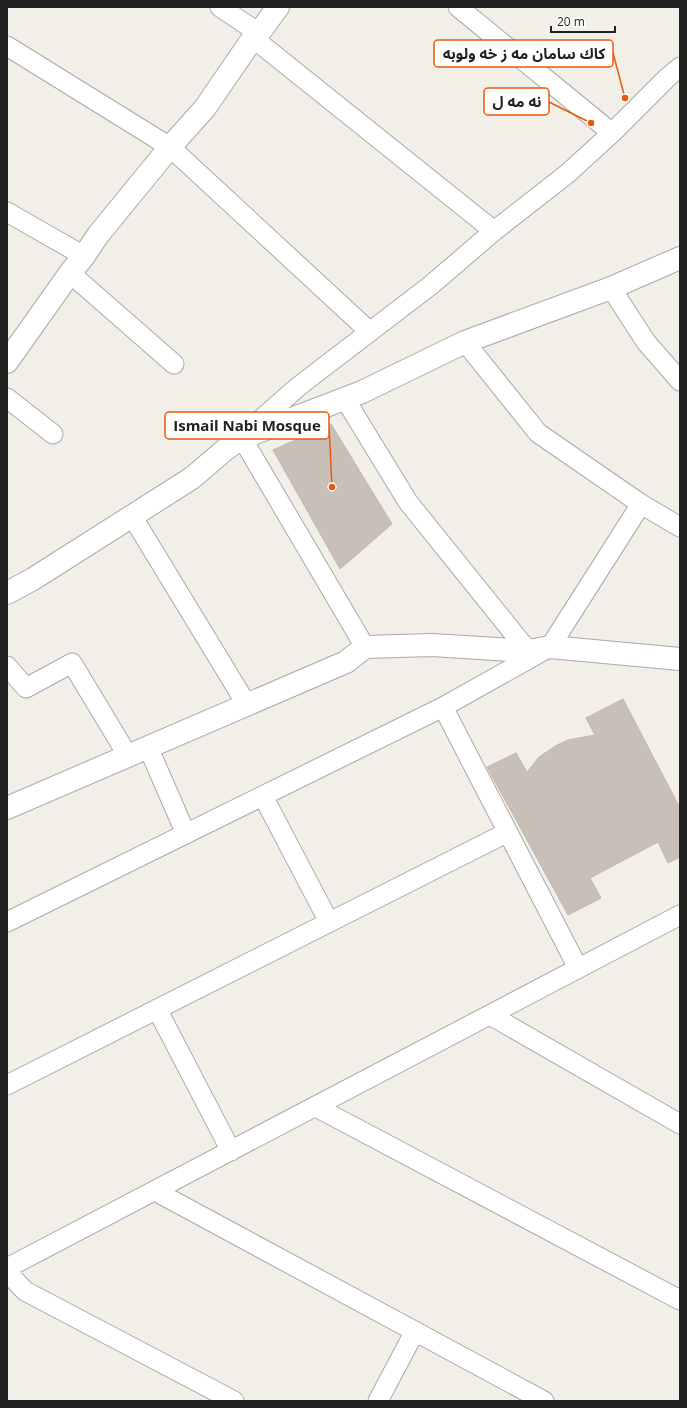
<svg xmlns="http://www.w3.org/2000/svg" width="687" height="1408" viewBox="0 0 687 1408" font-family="'Open Sans','Noto Sans Arabic',sans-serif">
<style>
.building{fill:#c7bfb8;stroke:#c4b6ab}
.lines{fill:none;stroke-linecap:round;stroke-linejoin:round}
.minor-casing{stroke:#a9a9a9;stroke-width:21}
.tertiary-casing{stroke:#a9a9a9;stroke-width:24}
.minor{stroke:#fff;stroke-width:19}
.tertiary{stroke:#fff;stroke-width:22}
.leader{fill:none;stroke:#e8590c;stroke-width:1.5}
.callout-dot{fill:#e8590c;stroke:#fff;stroke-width:1.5}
.callout{fill:#fff;stroke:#e8590c;stroke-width:1.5}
.callout-label{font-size:15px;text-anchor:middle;font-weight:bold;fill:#222}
</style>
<rect width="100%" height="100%" fill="#f2efe9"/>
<path class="building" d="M331,424L392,524L340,569L273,450Z
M623,699L680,808V857L668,863L658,842L590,878L601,898L568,915L487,767L516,753L527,772L539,757L557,745L568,740L595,735L586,718Z"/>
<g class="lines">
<g class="minor-casing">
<path id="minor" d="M220,7L259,33
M458,7L612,133
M253,38L494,231
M7,46L170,147L370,332
M7,212L84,256
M70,273L174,364
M611,288L646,342L680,381
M465,342L538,433L641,504L680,527
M7,398L53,434
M345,399L408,502L528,651
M242,436L299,386L431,285L494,231L567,174L612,133L668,77L680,67
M242,438L365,647
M132,516L247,705
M7,666L26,688L72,663L128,756
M443,707L578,968
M148,747L186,834
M263,796L329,922
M7,922L443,707L550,647L641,504
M157,1009L231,1151
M490,1015L680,1124
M7,1085L508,832
M316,1107L680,1300
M155,1191L544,1401
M7,1268L680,915
M7,1272L25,1291L234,1401
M378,1401L415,1331"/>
</g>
<g class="tertiary-casing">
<path id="tertiary" d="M7,362L70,273L84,256L98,235L170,147L205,108L253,38L259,33L278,7
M7,593L33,579L192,478L227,448L242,438L362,392L465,342L611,288L680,258
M7,808L346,662L365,647L432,645L528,651L550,647L680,659"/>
</g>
<use href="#minor" class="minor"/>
<use href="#tertiary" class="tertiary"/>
</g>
<path class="leader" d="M625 98L613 53M591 123L549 102M332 487L329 426"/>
<g class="callout-dot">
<circle cx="625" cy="98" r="4"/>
<circle cx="591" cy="123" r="4"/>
<circle cx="332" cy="487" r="4"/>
</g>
<g class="callout">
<rect x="434" y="40" width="179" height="27" rx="4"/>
<rect x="484" y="88" width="65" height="27" rx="4"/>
<rect x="165" y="412" width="164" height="27" rx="4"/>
</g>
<g class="callout-label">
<text x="524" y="59">كاك سامان مه ز خه ولوبه</text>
<text x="517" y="107">نه مه ل</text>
<text x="247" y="431">Ismail Nabi Mosque</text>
</g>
<rect width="687" height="1408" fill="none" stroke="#222222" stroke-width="16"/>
<path d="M551 26v6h64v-6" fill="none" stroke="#222222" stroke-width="2"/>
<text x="557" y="26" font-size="12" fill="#222222" stroke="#ffffff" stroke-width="3" paint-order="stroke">20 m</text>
</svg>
